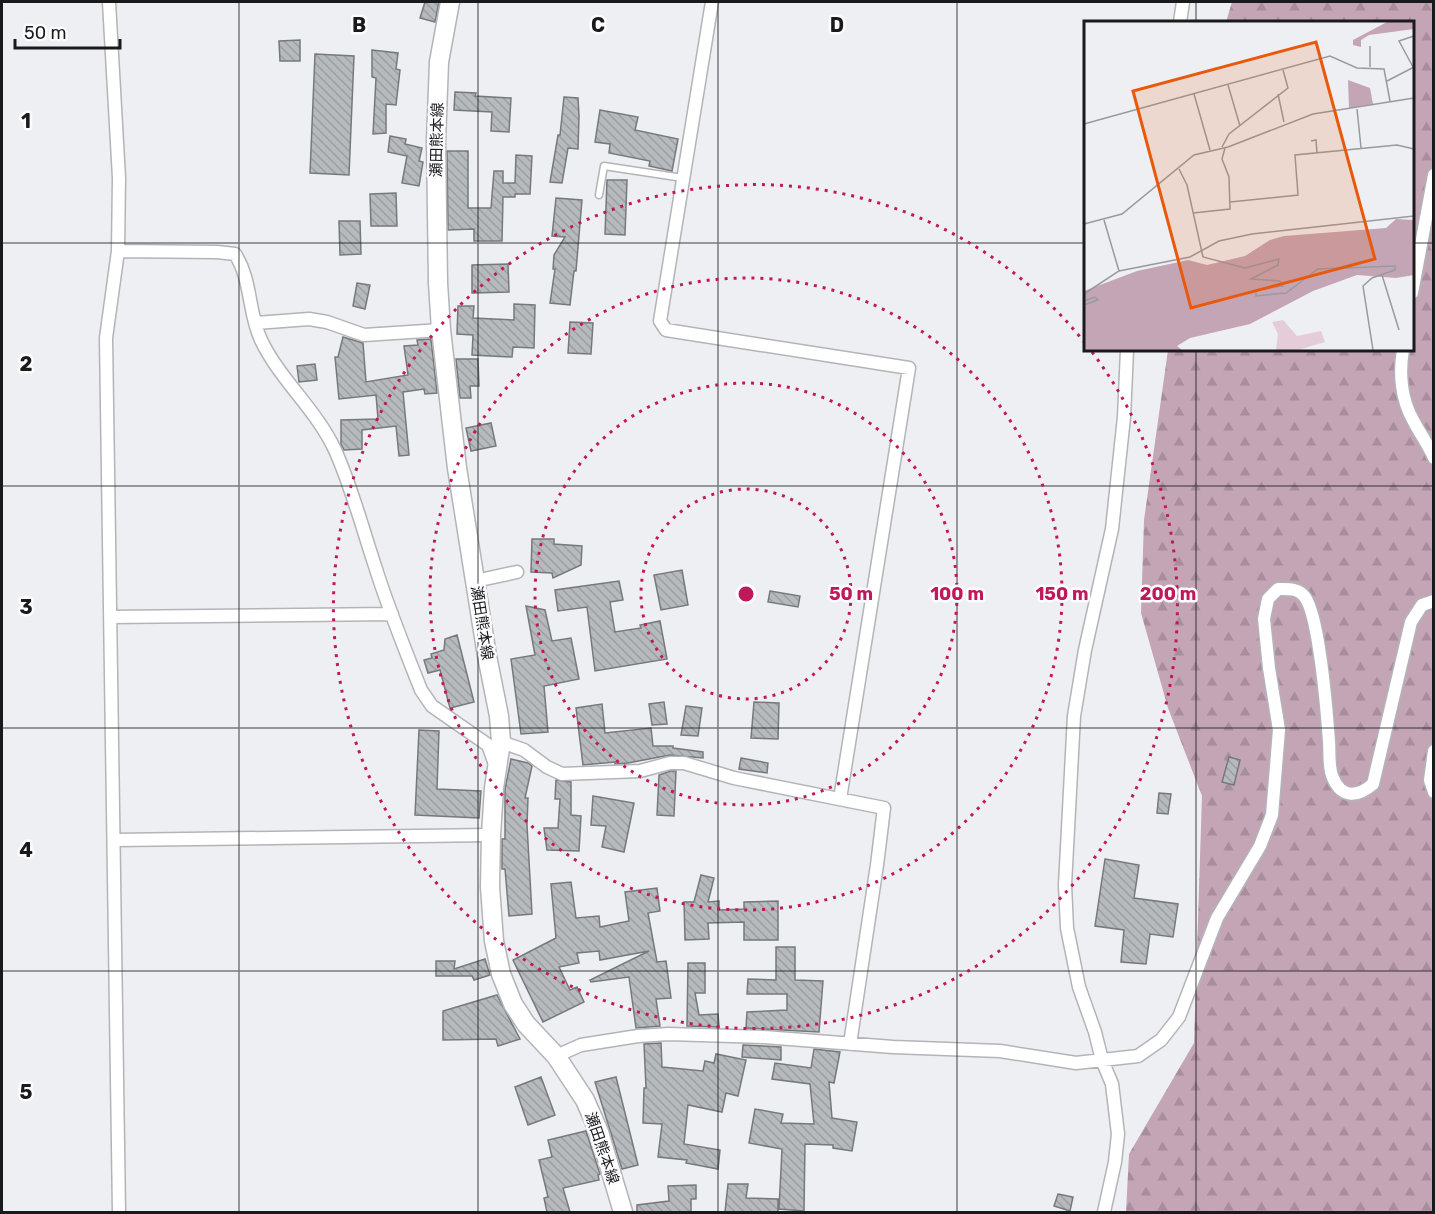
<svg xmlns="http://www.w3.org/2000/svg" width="1435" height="1214" viewBox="0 0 1435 1214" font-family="Rubik,'Noto Sans JP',sans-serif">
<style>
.forest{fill:url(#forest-firs)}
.building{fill:url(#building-back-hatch);stroke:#75797c;stroke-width:1.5}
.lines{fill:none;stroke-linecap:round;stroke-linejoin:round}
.lane-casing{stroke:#b3b4b8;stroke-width:9}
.street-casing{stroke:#b3b4b8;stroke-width:15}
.secondary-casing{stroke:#b3b4b8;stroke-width:21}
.lane{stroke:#fff;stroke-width:6}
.street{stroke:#fff;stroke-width:12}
.secondary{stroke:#fff;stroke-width:18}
.grid{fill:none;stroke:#1a1a1c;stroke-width:1.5;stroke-opacity:0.55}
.ring{fill:none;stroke:#c2185b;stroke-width:3;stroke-dasharray:3 6}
.labels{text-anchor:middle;stroke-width:5;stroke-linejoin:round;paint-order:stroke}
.street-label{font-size:15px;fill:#1a1a1c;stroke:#fcfcff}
.inset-road{fill:none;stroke:#999a9d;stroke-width:1.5}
.view{fill:#e8590c;fill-opacity:0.15;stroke:#e8590c;stroke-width:3}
.inset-edge{fill:none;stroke:#1a1a1c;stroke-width:3}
.grid-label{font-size:20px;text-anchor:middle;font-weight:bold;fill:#1a1a1c;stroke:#fcfcff;stroke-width:5;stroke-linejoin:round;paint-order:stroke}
.centre{fill:#c2185b;stroke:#fcfcff;stroke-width:3}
.ring-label{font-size:18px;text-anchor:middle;font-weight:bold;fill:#c2185b;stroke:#fcfcff;stroke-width:5;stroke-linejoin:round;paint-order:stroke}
</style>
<defs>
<pattern id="forest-firs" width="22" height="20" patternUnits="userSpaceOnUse" patternTransform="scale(1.5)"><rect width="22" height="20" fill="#c4a5b6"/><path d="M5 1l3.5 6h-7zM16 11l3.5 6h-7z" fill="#a88d9c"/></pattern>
<pattern id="building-back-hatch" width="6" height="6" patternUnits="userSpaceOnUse" patternTransform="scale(1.5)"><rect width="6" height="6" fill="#b6babd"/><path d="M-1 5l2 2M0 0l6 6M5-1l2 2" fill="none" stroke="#9c9fa2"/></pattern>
</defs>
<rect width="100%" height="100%" fill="#eeeff3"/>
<path class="forest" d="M1232,2H1433V1212H1126L1129,1154L1194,1043L1202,796L1168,708L1141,613L1144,520L1168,350H1412V22H1226Z"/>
<path class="building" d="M425,2H439L435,22L420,18Z
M300,40V61H280L279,41Z
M372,50L398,53L396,69L400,70L396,105L386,104V133L373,134L376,78L372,77Z
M315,54L354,56L349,175L310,173Z
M455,92L476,93L475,96L511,98L509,132L491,131L492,112L454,110Z
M564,97L578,98L579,116L578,149L568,148L562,183L550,182L558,135H560Z
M600,110L638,117L635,130L678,139L672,171L649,166L650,161L609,153L610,144L595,142Z
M390,136L406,139L405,144L422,148L419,161L423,162L419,186L402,183L407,156L388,152Z
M447,151H468V208H491L494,171H503V183H515L516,155L532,156L530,194H515V197H503L502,241H474V229L448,230Z
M607,180H627L625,235L605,234Z
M396,193L397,226H371L370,194Z
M556,198L582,200L576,271H574L570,305L550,303L555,269H553L554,255L565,237L552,236Z
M339,221H360L361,254L340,255Z
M508,264L509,292L472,293V265Z
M357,283L370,285L365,309L353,306Z
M514,304L535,305L534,348L513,347L512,357L472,355L473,335L457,334L458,306H474L473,318L514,320Z
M570,322L593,323L591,354L568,353Z
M343,337L363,343L366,382L408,375L404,346L418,345L417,340L431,339L437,393L425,394L424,389L403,392L409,455L399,456L396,426L362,430V449L344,450L341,444V420L378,419L376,395L339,399L335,357H338Z
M456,359H478L479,386H470L471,398H460Z
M315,364L317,380L299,382L297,366Z
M491,423L496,446L471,451L466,428Z
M532,539H554V544L582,546L581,565L553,578L552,573L531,572Z
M682,570L688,605L661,610L654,575Z
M619,581L623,600L610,602L615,632L641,628L640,625L660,621L667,659L595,671L587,607L558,611L555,590Z
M770,591L800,596L798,607L768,602Z
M526,606L545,610L552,641L571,638L579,679L544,686L548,732L521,734L511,659L535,655Z
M457,635L474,702L450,708L440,670L428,673L424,660L432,658L431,654L444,650L445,639Z
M664,702L667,724L652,725L649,704Z
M754,702L779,703L778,739L751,738Z
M602,704L605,733L651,728L653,746H673V748L703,752V758L670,755L628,763L615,764V762L583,765L576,708Z
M686,706L702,708L698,736L681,735Z
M419,730L439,731L437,789L481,791L479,818L415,815Z
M1229,757L1240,760L1234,785L1222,782Z
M741,758L768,763L767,773L739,769Z
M511,759L528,763L532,766L525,798H528L527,825L532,914L509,916L505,869H502V839H505V789Z
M671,771H676L674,816L657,815L659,775Z
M556,780L571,782V815L581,816L579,851L547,850L544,828H558L560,799H555Z
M1159,793L1171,794L1168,814L1157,813Z
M593,796L634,803L624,852L602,847L606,826L591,825Z
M1105,859L1139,865L1134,898L1178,904L1173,937L1150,934L1146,964L1121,962L1124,930L1095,926Z
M701,875L714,878L708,902L719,901V910L744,909V902L778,901V940H744V922L708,923L709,939L685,940L684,902H694Z
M571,882L576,918L599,916L600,927L629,921L625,892L657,888L660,911L648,913L657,962L666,961L671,998L656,999L660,1026L636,1028L629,977L591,982L590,980L649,951L600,960L599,951L577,953L579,963L559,967L570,990L577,987L584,1002L543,1022L513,960L556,938L551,884Z
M776,947H795V980L823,981L819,1032L746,1028L747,1012L787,1010V994H747L748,979L776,980Z
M485,959L490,975L474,980L472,976H436V961H455L454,969Z
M688,963H705V993H695L699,1015L718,1014L719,1027L687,1026Z
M497,995L520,1039L498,1046L496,1039L443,1040V1011Z
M661,1043L662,1067L703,1071L705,1061L714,1063L716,1054L746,1060L738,1096L726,1093L722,1112L688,1105L684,1144L720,1150L718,1169L686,1163L687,1160L658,1157L662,1124L643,1123L644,1088H646L644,1044Z
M743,1045L781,1047V1060L742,1057Z
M814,1049L840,1052L834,1083L829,1082L832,1118L857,1122L852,1151L833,1148V1145L805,1144L804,1211L779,1209L782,1149L749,1143L755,1109L783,1114L781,1123L814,1124L810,1084L772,1079L775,1063L811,1068Z
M541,1077L555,1115L528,1125L515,1087Z
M616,1077L638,1165L622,1169L595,1082Z
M586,1131L600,1174L598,1175L599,1180L563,1188L570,1212H547L544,1198L548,1197L539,1160L552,1157L548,1140Z
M728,1184H748L746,1198L778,1199V1212H725Z
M696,1185V1199H691V1212H637V1205L669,1201L668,1186Z
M1058,1194L1073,1197L1070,1211L1054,1206Z"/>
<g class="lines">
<g class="lane-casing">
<path id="lane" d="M599,195L604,166L683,178"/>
</g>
<g class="street-casing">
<path id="street" d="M109,2L119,178L118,251L106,338L119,1212
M712,2L660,321L666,330L909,368L840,799
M1180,22L1183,2
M118,251L217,252L235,254C252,280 248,313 261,340C280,380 316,409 335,450C352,488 362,527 375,566C388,608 405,649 421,690L432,706L488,745L496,767
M1412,293L1434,175
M256,323L309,319L327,322L364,335L441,330
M1403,350C1399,373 1401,399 1413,420C1419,432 1428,444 1434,458
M475,581L517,572
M110,617L392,614
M501,742L524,750L547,767L562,774L640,771L670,763H684L734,778L884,808L877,865L850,1044
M1434,751L1430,780L1434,792
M115,840L491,835
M556,1056L581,1045L638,1036L669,1034L764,1037L893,1047L1000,1051L1076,1063L1138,1056L1161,1040L1179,1017L1217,918L1260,846L1272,815L1279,730L1269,668L1264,619L1268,599L1278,589C1287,589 1298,588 1304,596C1319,613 1327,714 1329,741C1330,752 1328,768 1333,778C1342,799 1358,797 1373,784L1411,622L1422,605L1434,601
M1104,1212L1115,1162L1118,1134L1112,1084L1102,1060L1095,1032L1079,987L1067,928L1065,885L1074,716L1085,650L1112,529L1124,417L1127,350"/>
</g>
<g class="secondary-casing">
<path id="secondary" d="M450,2L439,62L436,141L438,283L441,330L457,468L487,656L499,716L501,742L494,788L491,835L490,887L494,941L501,974L513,1004L526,1024L556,1056L585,1100L599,1132L623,1212"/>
</g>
<use href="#lane" class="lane"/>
<use href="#street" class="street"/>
<use href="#secondary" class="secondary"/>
</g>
<path class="grid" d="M239,2V1212M478,2V1212M718,2V1212M957,2V1212M1196,2V22M2,243H1086M1412,243H1434M1196,350V1212M2,486H1434M2,728H1434M2,971H1434"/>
<g class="ring">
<circle cx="746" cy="594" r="105"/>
<circle cx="746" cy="594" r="211"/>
<circle cx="746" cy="594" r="316"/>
<path d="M1092 352A422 422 0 1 1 1085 343"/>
</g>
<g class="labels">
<g class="street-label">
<text transform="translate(437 140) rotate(-89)" y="5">瀬田熊本線</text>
<text transform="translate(482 623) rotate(81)" y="5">瀬田熊本線</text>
<text transform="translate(602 1148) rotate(71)" y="5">瀬田熊本線</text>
</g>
</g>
<g transform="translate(1084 21)">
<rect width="330" height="330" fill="#eeeff3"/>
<path d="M199,299L213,315L237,310L241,321L214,329H192L194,313L188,301Z" fill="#e4cdd9"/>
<path d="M303,1H330V8L285,14L277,19V26L269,24V19ZM264,59L286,67L289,83L265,87ZM312,198L330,199V254L312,257L273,254L229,270L166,303L106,317L93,325L98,329H0V270L53,250L104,239L123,244L161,235L186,219L200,215L302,207Z" fill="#c4a5b6"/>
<path class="inset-road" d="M286,25V46M329,46L315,20L330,15M303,60L330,46M144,64L156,105M110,73L126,129M194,73L200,101M273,88L277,127M0,103L246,35L273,47L300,48L306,80M227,120L232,119L233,132M138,126L145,113L204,67L199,49M95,148L103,164L119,236L161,247L195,238L194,244L167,258L196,260L199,265L172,269V275L202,272L234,248L311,245V249L288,257L279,265L289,329M146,181L214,174L211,134L313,124L330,128M109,192L146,188L145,156L138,138L141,127M0,203L38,193L110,134L144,126L229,93L330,77M35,250L106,236L135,220L168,213L330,195M298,254L315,309M0,273L35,250L20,199M0,280L11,276L14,279L0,284"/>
<path class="view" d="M232,21L291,238L107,287L49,70Z"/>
<rect width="330" height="330" class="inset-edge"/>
</g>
<g class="grid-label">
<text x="359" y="32">B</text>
<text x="598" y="32">C</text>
<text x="837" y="32">D</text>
<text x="26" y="128">1</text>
<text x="26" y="371">2</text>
<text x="26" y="614">3</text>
<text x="26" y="857">4</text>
<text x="26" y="1099">5</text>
</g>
<circle cx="746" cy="594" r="9" class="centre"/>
<g class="ring-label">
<text x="851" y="600">50 m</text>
<text x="957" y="600">100 m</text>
<text x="1062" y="600">150 m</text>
<text x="1168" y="600">200 m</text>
</g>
<rect width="1435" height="1214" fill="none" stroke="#1a1a1c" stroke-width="6"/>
<path d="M15 39v9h105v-9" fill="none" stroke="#1a1a1c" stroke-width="3"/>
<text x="24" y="39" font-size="18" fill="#1a1a1c" stroke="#fcfcff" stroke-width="4.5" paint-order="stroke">50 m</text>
</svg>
